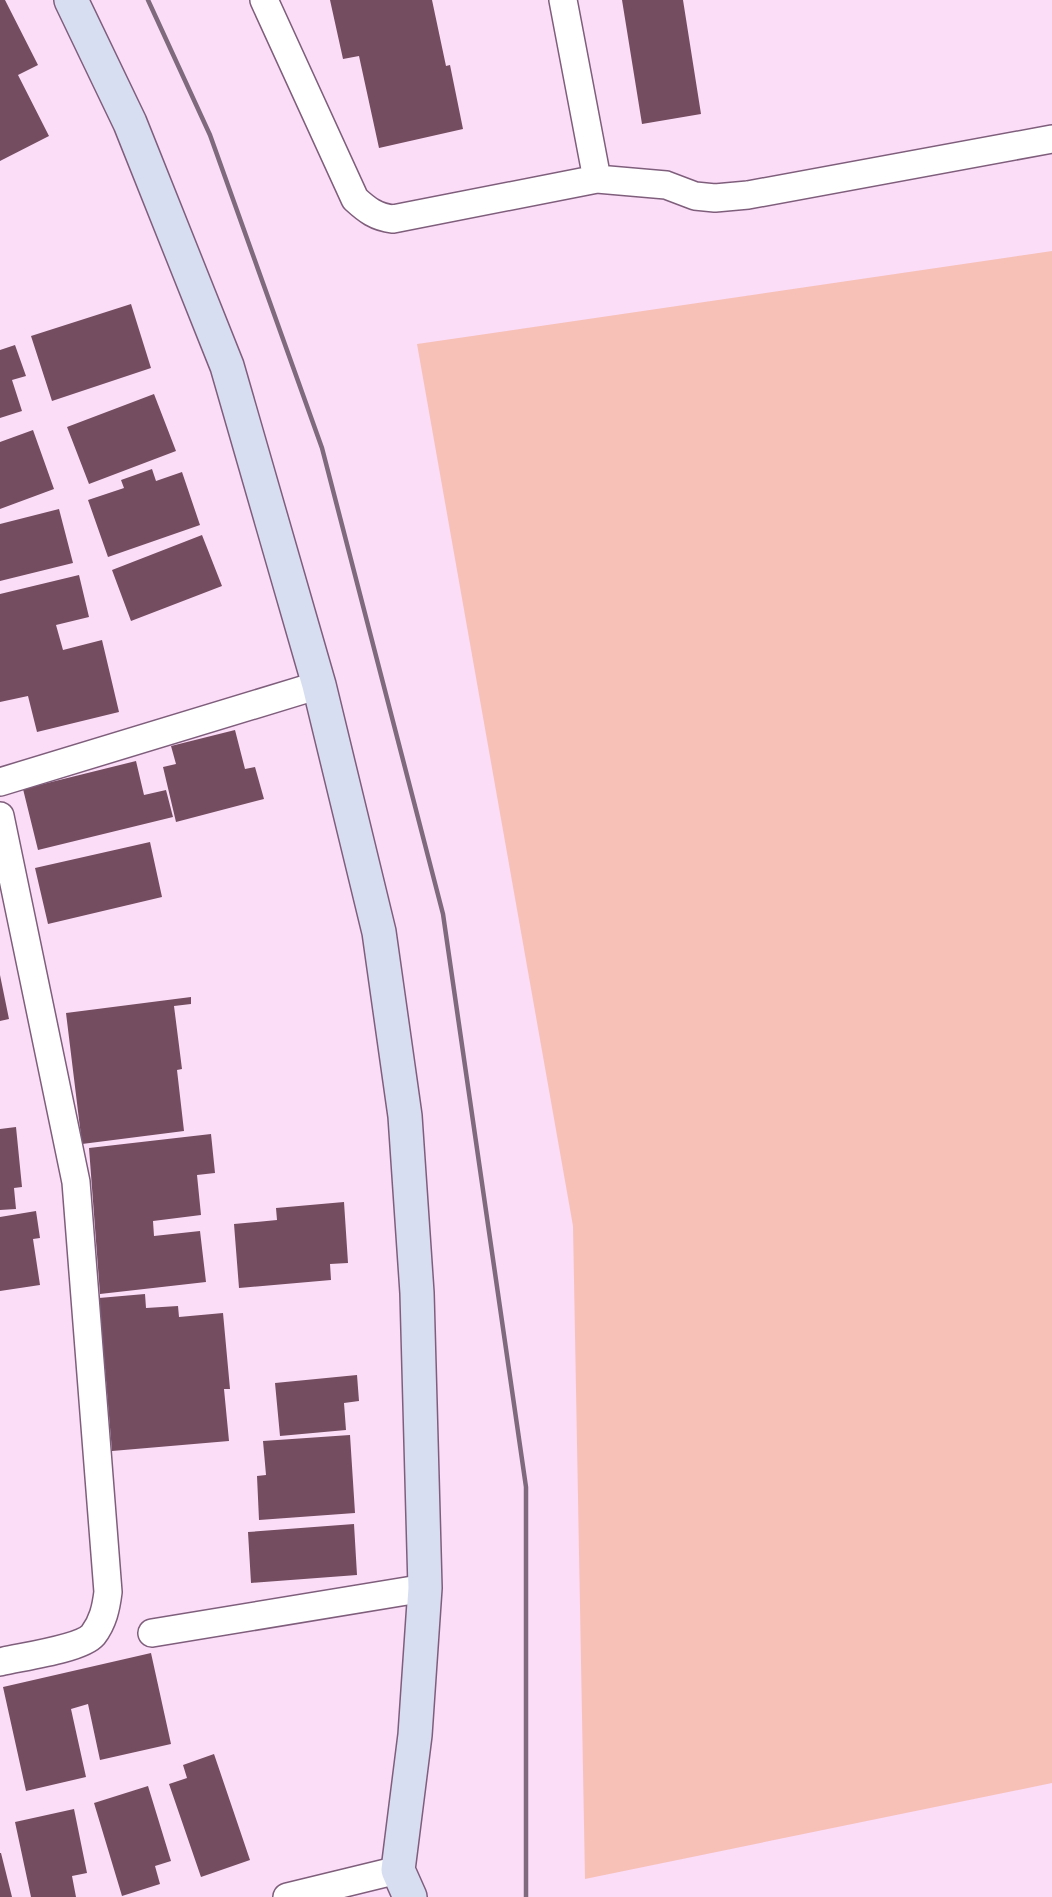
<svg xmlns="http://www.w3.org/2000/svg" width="1052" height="1897" viewBox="0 0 1052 1897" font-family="Poppins,sans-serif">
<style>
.green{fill:#f7c1b8}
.building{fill:#754d60}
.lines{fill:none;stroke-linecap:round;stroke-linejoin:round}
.street-casing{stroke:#7f5e7c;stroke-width:30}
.secondary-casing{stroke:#7f5e7c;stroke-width:36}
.street{stroke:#fff;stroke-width:27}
.secondary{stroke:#d8def2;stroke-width:33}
.rail{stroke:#7e6a7c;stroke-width:4.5}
</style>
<rect width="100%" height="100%" fill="#fbddf8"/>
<path class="green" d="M1052,251V1783L585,1879L573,1226L417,344Z"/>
<path class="building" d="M0,0H5L38,65L18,75L49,136L0,161Z
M330,0H432L446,66L450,65L463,129L379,148L359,56L343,59Z
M622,0H683L701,114L642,124Z
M131,304L151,368L52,401L31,336Z
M15,345L26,376L12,380L22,411L0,418V350Z
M154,394L176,451L89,484L67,427Z
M33,430L54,489L0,509V442Z
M152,469L156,481L182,472L200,525L108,557L88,500L124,488L121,480Z
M59,509L73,563L0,581V524Z
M202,535L222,586L131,621L112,570Z
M79,575L89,617L56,625L63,650L102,640L119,712L37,732L28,696L0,702V594Z
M235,730L245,769L255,767L264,799L176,822L163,767L176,764L171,746Z
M136,761L144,795L166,790L173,817L38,850L23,789Z
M150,842L162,897L48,924L35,868Z
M0,975L9,1019L0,1021Z
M191,997V1004L174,1006L182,1069L177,1070L184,1131L82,1144L66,1013Z
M16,1127L22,1187L14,1188L16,1209L0,1210V1129Z
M211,1134L215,1173L197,1175L201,1215L153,1221L154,1236L200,1231L206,1282L100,1294L89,1148Z
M344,1202L348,1263L330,1264L331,1280L239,1288L234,1224L277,1220L276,1208Z
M36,1211L40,1238L33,1239L40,1285L0,1291V1217Z
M145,1294L146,1308L178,1306L179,1317L223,1313L230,1389H224L229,1441L112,1451L99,1298Z
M357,1375L359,1401L344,1403L346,1430L280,1436L275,1383Z
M350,1435L355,1513L259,1520L257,1476L266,1475L263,1441Z
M354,1524L357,1575L251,1583L248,1532Z
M151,1653L171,1744L100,1760L88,1704L71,1709L86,1777L26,1791L3,1687Z
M214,1754L250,1860L201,1877L169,1784L187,1778L183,1765Z
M148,1786L171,1861L155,1866L160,1884L122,1896L94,1803Z
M74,1809L87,1873L72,1876L76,1897H31L15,1822Z
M0,1853H1L12,1897H0Z"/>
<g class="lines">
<g class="street-casing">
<path id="street" d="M264,0L355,199C367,210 376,217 393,219L597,179L666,185L695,196L715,198L748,195L1052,139
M563,0L597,179
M0,782L319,685
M0,816L76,1182L108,1592C106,1608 103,1622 93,1635C81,1649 20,1657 0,1662
M152,1633L425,1588
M287,1897L398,1870"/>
</g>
<g class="secondary-casing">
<path id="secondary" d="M71,0L130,123L227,366L319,685L379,932L405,1116L417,1293L425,1588L415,1735L398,1870L410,1897"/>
</g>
<use href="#street" class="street"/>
<use href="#secondary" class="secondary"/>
<path class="rail" d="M148,0L210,135L322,448L443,914L526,1487V1897"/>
</g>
</svg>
